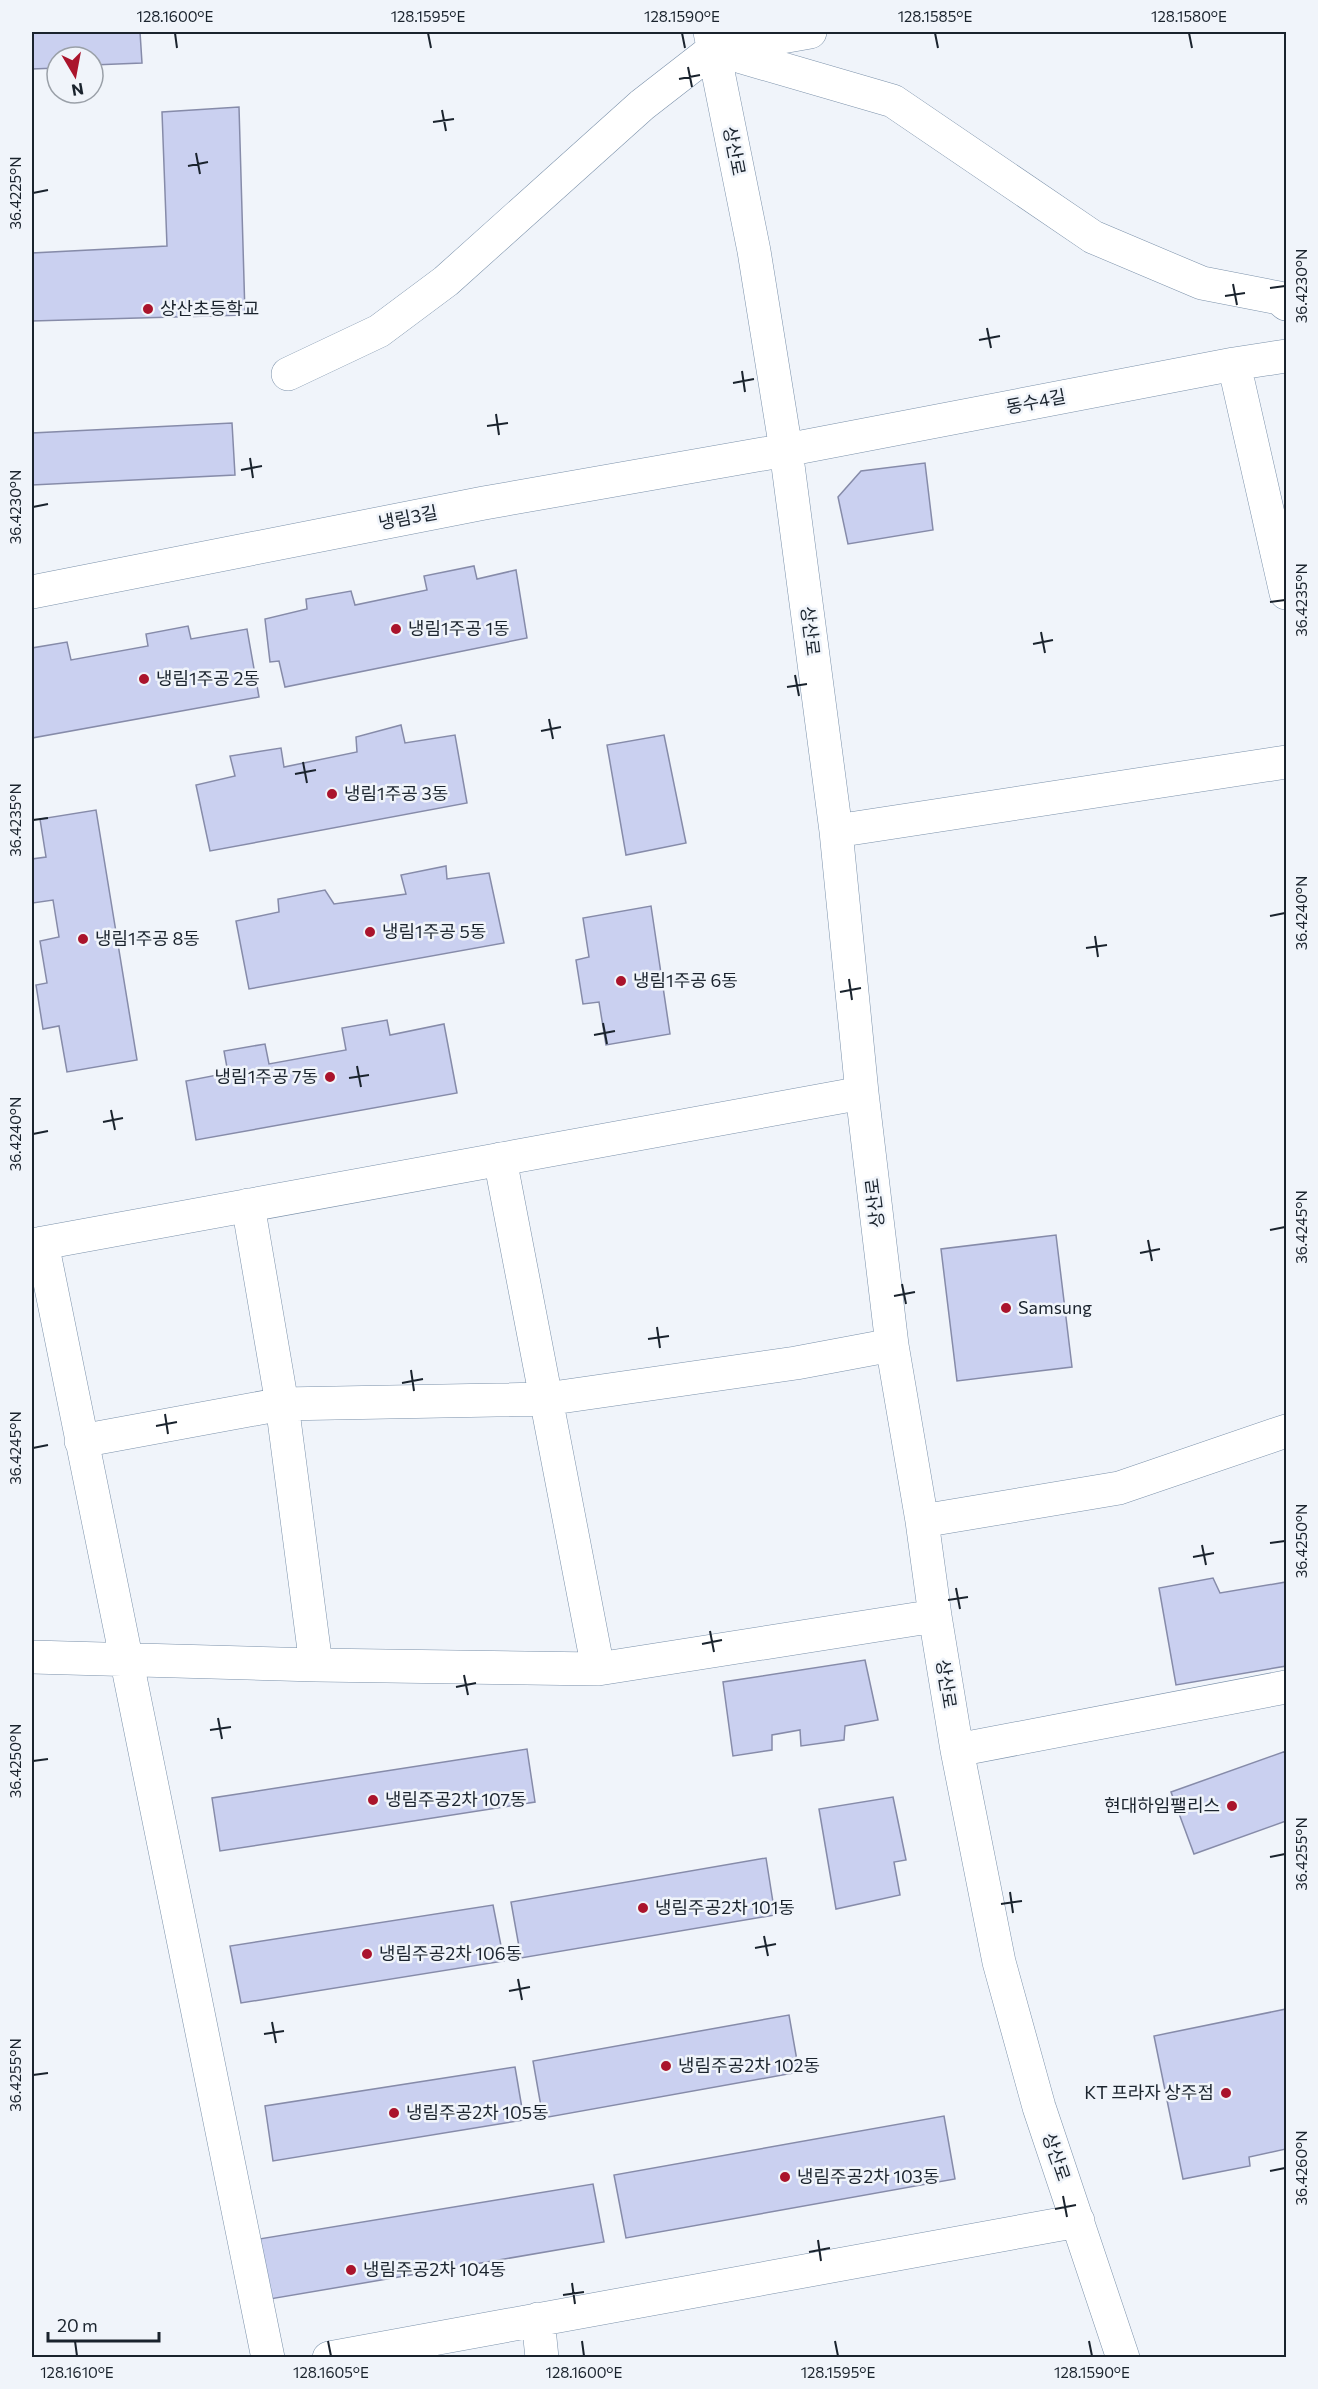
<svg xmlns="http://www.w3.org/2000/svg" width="1318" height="2389" viewBox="0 0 1318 2389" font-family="Commissioner,'Noto Sans KR',sans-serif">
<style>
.building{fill:#cad0f0;stroke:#868ba9;stroke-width:1.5}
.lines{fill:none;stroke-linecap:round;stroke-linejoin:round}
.minor-casing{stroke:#7b91aa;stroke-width:34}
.minor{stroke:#fff;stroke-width:33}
.ticks{fill:none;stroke:#1a232d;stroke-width:2}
.poi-dot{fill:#aa142c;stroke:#f0f4fa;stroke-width:2}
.labels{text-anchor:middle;stroke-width:5;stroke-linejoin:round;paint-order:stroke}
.street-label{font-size:18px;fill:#1a232d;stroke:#f0f4fa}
.poi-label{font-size:18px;fill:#1a232d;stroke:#f0f4fa;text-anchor:start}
.neatline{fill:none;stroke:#1a232d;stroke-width:2}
.ticks-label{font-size:15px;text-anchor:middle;fill:#1a232d}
</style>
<rect width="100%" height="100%" fill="#f0f4fa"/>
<path class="building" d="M32,32H140L142,63L93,65V57H57V68L32,69Z
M239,107L245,315L32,321V253L167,246L162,112Z
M232,423L235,475L32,485V433Z
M925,463L933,530L848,544L838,497L861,471Z
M474,566L477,579L516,570L527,638L285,687L279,661L270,662L265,619L307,609L306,599L351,591L355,605L427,590L424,576Z
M188,626L191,639L247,629L259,697L32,738V648L67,642L71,660L148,646L146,634Z
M401,725L405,743L455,735L467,803L210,851L196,785L235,776L230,756L281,748L284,767L357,752L356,737Z
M664,735L686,843L626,855L607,745Z
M96,810L137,1060L67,1072L59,1026L43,1029L36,985L47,983L40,941L59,937L53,900L33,903L32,859L46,857L40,819Z
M446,866L447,879L489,873L504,943L249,989L236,921L279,912L278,899L325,890L334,904L406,894L401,875Z
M651,906L670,1034L606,1045L599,1002L583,1004L576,960L589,957L583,918Z
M387,1020L390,1035L444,1024L457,1093L196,1140L186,1081L228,1073L224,1051L265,1044L269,1064L346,1050L342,1028Z
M1056,1235L1072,1367L957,1381L941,1249Z
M1213,1578L1220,1593L1286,1582V1666L1176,1685L1159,1588Z
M865,1660L878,1720L845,1726L844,1740L801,1746L800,1730L772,1735V1750L733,1756L723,1682Z
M527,1749L535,1802L220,1851L212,1798Z
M1286,1751V1821L1194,1854L1171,1792Z
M893,1797L906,1860L894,1862L900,1895L836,1909L819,1809Z
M766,1858L775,1915L521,1958L511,1902Z
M493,1905L504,1961L241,2003L230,1946Z
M1286,2009V2149L1249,2157L1250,2166L1183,2179L1154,2036Z
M789,2015L799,2072L543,2118L533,2061Z
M515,2067L524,2120L273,2161L265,2106Z
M944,2116L955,2179L626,2238L614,2175Z
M593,2184L604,2242L270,2299L259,2239Z"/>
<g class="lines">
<g class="minor-casing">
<path id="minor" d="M710,32L754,251L786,450L836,831L862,1093L892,1345L922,1521L935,1616L957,1750L999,1962L1039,2107L1123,2358
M721,51L893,101L1093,237L1202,283L1279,298L1286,304
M1234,364L1286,593
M288,374L379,331L446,281L642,105L714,49L810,32
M32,592L484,503L786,450L1234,364L1286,356
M836,831L1286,762
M500,1159L598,1669
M248,1205L282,1404L316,1665
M42,1243L268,2358
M32,1245L862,1093
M81,1441L282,1404L546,1399L796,1363L892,1345
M922,1521L1119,1488L1286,1431
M32,1657L316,1665L598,1669L935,1616
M957,1750L1286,1687
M538,2319L542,2358
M329,2358L1078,2221"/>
</g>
<use href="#minor" class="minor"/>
</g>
<path class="ticks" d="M175,33L177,48M428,33L431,48M682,33L685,48M935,33L938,48M1189,33L1192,48M688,67L692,87M679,79L700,75M442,110L446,131M433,122L454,119M196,153L200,174M188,166L208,162M33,193L48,190M1233,284L1237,305M1270,288L1285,286M1225,296L1245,293M987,328L991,348M979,340L1000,336M742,371L745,392M733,383L754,379M496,414L499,435M487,426L508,423M250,458L253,478M241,470L262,466M33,507L48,504M1270,602L1285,600M1041,632L1045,653M1033,644L1053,640M795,675L799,696M787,687L807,684M549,719L553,739M541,731L561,727M303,762L307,783M295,774L316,770M33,820L48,818M1270,916L1285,913M1095,936L1098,957M1086,948L1107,945M849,979L852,1000M840,992L861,988M603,1023L607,1044M594,1035L615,1031M357,1066L361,1087M349,1078L369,1075M111,1110L115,1130M103,1122L123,1118M33,1134L48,1131M1270,1230L1285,1227M1148,1240L1152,1261M1140,1253L1160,1249M902,1284L906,1304M894,1296L915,1292M657,1327L660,1348M648,1339L669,1336M411,1370L414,1391M402,1383L423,1379M165,1414L168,1434M156,1426L177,1422M33,1448L48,1445M1270,1543L1285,1541M1202,1545L1206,1565M1193,1557L1214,1553M956,1588L960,1609M948,1600L968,1597M710,1631L714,1652M702,1644L722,1640M464,1675L468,1695M456,1687L476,1683M218,1718L222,1739M210,1730L231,1727M33,1761L48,1759M1270,1857L1285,1854M1010,1892L1013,1913M1001,1904L1022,1901M764,1936L768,1956M755,1948L776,1944M518,1979L522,2000M509,1991L530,1987M272,2022L276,2043M264,2034L284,2031M33,2075L48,2073M1270,2171L1285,2168M1063,2196L1067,2217M1055,2209L1076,2205M818,2240L821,2261M809,2252L830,2248M572,2283L575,2304M563,2295L584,2292M75,2341L77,2356M328,2341L331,2356M582,2341L584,2356M835,2341L838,2356M1089,2341L1092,2356"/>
<g class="poi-dot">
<circle cx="148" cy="309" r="6"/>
<circle cx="396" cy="629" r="6"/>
<circle cx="144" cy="679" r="6"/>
<circle cx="332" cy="794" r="6"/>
<circle cx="370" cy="932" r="6"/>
<circle cx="83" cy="939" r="6"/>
<circle cx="621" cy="981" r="6"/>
<circle cx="330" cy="1077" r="6"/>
<circle cx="1006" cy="1308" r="6"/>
<circle cx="373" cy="1800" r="6"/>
<circle cx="1232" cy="1806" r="6"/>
<circle cx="643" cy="1908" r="6"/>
<circle cx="367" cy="1954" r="6"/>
<circle cx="666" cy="2066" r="6"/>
<circle cx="1226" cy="2093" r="6"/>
<circle cx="394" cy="2113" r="6"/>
<circle cx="785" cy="2177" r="6"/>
<circle cx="351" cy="2270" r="6"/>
</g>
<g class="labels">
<g class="street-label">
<text transform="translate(734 151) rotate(79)" y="6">상산로</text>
<text transform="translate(1036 402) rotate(-11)" y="6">동수4길</text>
<text transform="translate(408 518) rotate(-11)" y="6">냉림3길</text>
<text transform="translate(810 631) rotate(83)" y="6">상산로</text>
<text transform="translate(875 1203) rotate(-97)" y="6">상산로</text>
<text transform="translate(946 1684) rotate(81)" y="6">상산로</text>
<text transform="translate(1056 2157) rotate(71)" y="6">상산로</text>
</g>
<g class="poi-label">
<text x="160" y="315">상산초등학교</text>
<text x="408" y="635">냉림1주공 1동</text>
<text x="156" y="685">냉림1주공 2동</text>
<text x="344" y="800">냉림1주공 3동</text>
<text x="382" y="938">냉림1주공 5동</text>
<text x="95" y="945">냉림1주공 8동</text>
<text x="633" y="987">냉림1주공 6동</text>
<text x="318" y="1083" text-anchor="end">냉림1주공 7동</text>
<text x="1018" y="1314">Samsung</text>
<text x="385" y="1806">냉림주공2차 107동</text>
<text x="1220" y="1812" text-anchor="end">현대하임팰리스</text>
<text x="655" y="1914">냉림주공2차 101동</text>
<text x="379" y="1960">냉림주공2차 106동</text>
<text x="678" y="2072">냉림주공2차 102동</text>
<text x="1214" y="2099" text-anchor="end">KT 프라자 상주점</text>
<text x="406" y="2119">냉림주공2차 105동</text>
<text x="797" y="2183">냉림주공2차 103동</text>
<text x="363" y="2276">냉림주공2차 104동</text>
</g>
</g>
<rect width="1318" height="2389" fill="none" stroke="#f0f4fa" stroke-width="66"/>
<g transform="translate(75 75) rotate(170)"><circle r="28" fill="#f0f4fa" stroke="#9aa0a8" stroke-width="1.5"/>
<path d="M0-4.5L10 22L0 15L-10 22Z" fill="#aa142c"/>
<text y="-9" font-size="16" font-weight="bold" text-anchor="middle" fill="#1a232d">N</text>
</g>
<path d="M48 2332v9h111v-9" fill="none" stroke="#1a232d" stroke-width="3"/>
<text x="57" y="2332" font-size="18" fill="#1a232d" stroke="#f0f4fa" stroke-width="4.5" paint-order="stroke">20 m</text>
<rect x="33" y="33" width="1252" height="2323" class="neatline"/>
<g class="ticks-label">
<text x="175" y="22">128.1600°E</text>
<text x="428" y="22">128.1595°E</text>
<text x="682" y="22">128.1590°E</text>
<text x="935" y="22">128.1585°E</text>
<text x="1189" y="22">128.1580°E</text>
<text transform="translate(16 193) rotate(-90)" y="5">36.4225°N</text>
<text transform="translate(1302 286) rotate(-90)" y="5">36.4230°N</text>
<text transform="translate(16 507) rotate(-90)" y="5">36.4230°N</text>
<text transform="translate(1302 600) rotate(-90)" y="5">36.4235°N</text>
<text transform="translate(16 820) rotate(-90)" y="5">36.4235°N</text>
<text transform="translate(1302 913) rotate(-90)" y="5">36.4240°N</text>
<text transform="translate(16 1134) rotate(-90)" y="5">36.4240°N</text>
<text transform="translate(1302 1227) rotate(-90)" y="5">36.4245°N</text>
<text transform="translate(16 1448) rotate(-90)" y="5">36.4245°N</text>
<text transform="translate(1302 1541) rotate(-90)" y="5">36.4250°N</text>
<text transform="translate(16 1761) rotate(-90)" y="5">36.4250°N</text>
<text transform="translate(1302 1854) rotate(-90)" y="5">36.4255°N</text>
<text transform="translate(16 2075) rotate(-90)" y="5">36.4255°N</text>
<text transform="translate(1302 2168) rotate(-90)" y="5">36.4260°N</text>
<text x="77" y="2378">128.1610°E</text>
<text x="331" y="2378">128.1605°E</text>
<text x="584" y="2378">128.1600°E</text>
<text x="838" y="2378">128.1595°E</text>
<text x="1092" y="2378">128.1590°E</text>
</g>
</svg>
